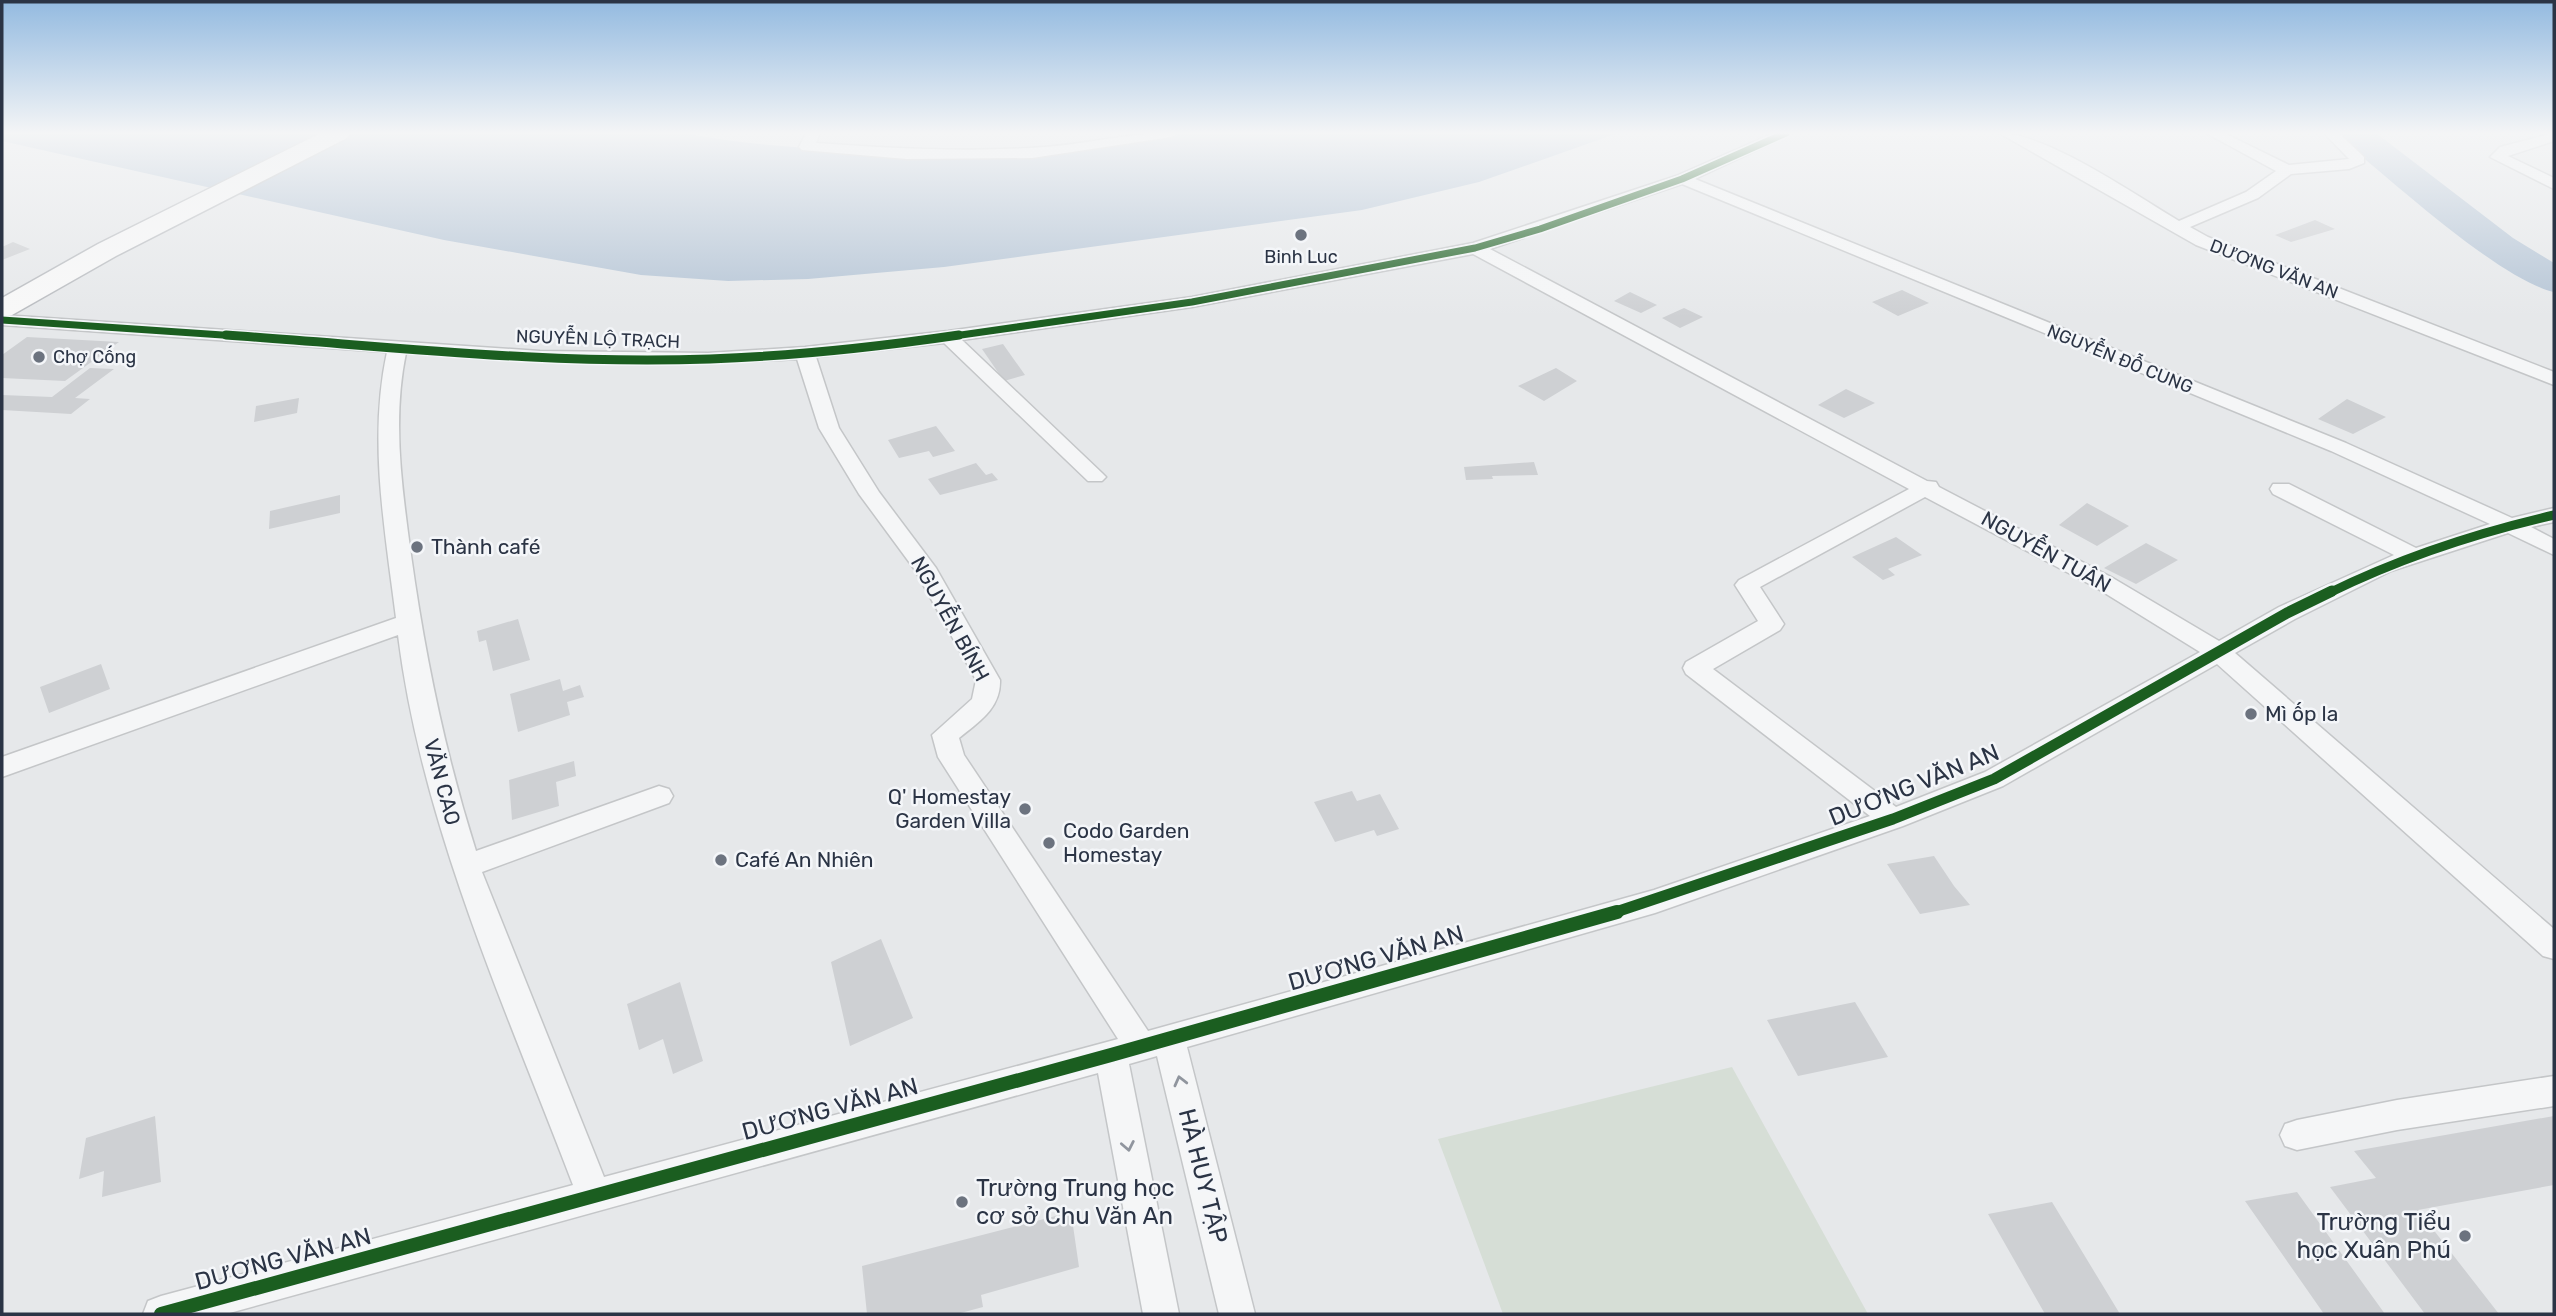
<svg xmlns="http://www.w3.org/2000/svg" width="2556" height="1316" viewBox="0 0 2556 1316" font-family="Rubik,sans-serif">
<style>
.green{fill:#d6ded6}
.water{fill:#b4c4d5}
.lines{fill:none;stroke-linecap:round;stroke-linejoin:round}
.river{fill:#b4c4d5;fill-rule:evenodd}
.building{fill:#ced0d3}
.minor-casing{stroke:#c4c6c8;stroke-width:3}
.trunk-casing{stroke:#b8bbbf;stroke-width:3}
.minor{fill:#f5f6f7;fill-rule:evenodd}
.trunk{fill:#f8f8f8;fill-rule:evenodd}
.cycleway-far3-casing{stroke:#f4f6f9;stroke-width:10}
.cycleway-far2-casing{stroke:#f4f6f9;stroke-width:12}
.cycleway-far1-casing{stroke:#f4f6f9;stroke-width:16}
.cycleway-casing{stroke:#f4f6f9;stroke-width:18}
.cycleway-far3{stroke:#1b5e20;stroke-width:7}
.cycleway-far2{stroke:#1b5e20;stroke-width:9}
.cycleway-far1{stroke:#1b5e20;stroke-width:11}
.cycleway{stroke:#1b5e20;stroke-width:14}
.oneway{stroke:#90959e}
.poi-dot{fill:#6c737f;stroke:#f4f6f9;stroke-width:2.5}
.labels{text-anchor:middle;stroke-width:5;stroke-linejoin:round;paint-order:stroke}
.far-poi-label{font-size:18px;fill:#2b3445;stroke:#f4f6f9}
.far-street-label{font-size:18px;fill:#2b3445;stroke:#f4f6f9}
.poi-label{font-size:21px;fill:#2b3445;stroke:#f4f6f9;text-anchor:start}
.street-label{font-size:21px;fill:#2b3445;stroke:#f4f6f9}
.near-street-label{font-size:24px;fill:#2b3445;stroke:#f4f6f9}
.near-poi-label{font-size:24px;fill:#2b3445;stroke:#f4f6f9;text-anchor:start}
</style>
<rect width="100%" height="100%" fill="#e6e8ea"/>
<path class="green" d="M1732,1067L1868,1314H1503L1438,1139Z"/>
<path class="water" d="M2,133H683C774,150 863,152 955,151C1035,150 1112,148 1190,133H1618L1479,182L1362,210L944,267L808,279L728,281L641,275L444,240L2,141Z"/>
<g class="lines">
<path class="river" d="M2337,133H2376L2513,238L2554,263V292C2500,280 2390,179 2342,140Z"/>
</g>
<path class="building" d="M2315,220L2335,229L2291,242L2275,235Z
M13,242L30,249L2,260V247Z
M1902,290L1929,303L1898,316L1872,302Z
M1630,292L1657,305L1641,313L1614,301Z
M1684,308L1703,317L1680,328L1662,318Z
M27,337L119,342L65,381L2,378V355Z
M1003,344L1025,375L1004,381L982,349Z
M90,368L114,369L75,398L90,399L71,414L2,410V395L52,397Z
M1556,368L1577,381L1544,401L1518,386Z
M1846,389L1875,403L1844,418L1818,405Z
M299,398L297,413L254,422L256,406Z
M2347,399L2386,417L2353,434L2318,419Z
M936,426L955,451L933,457L929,451L899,458L888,440Z
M1534,462L1538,475L1492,476L1493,479L1466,480L1464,467Z
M976,463L986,475L992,473L998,480L940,495L928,479Z
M340,495V513L269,529L270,511Z
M2087,503L2129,526L2097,546L2059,525Z
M1896,537L1922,555L1888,569L1895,575L1883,580L1852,557Z
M2146,543L2178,560L2136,584L2104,568Z
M518,619L530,660L493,671L486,640L479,642L477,631Z
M101,664L110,689L49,713L40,687Z
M560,679L563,691L580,685L584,697L567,702L570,715L518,732L510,694Z
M574,761L576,776L556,782L559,806L512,820L509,780Z
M1352,791L1357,801L1380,794L1399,829L1377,836L1374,830L1335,842L1314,802Z
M1934,856L1954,886L1970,905L1920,914L1887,864Z
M881,939L913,1018L850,1046L831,962Z
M680,982L703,1061L673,1074L663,1039L639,1050L627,1004Z
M1855,1002L1888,1057L1798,1076L1767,1020Z
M155,1116L161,1182L102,1197L104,1171L79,1179L86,1138Z
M2554,1116V1185L2418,1210L2499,1314H2425L2330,1187L2376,1178L2354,1151Z
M2297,1192L2385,1314H2324L2245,1201Z
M2052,1202L2120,1314H2045L1988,1214Z
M1071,1212L1079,1267L981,1295L983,1307L957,1314H867L862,1266Z"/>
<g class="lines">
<g class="minor-casing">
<path id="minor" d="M806,133H820L816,143C887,148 958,152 1030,148C1080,146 1128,132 1178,133L1171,137L1032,158L907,159L802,150L799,147Z
M1774,133H1793L1695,179L2346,443L2512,518L2554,508V522L2531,527L2554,539V555L2508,533L2391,571L2295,619L2235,653L2554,929V959L2543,956L2217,664L2003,786L1903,826L1655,913L1187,1047L1255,1314H1219L1157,1056L1129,1064L1179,1314H1143L1098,1073L226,1314H143L148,1301L161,1296L573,1185C505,1006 422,826 398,635L2,777V757L396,618C385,530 368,440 387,352L2,325V315L540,351L708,353L805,347L948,331L1192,297L1473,243L1676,176ZM1682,184L2331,451L2490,524L2416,548L2289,484H2273L2270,489L2273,494L2394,555L2279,607L2219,641L2111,577L1939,487L1936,482L1927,481L1490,249ZM1473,254L1909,489L1739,580L1735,585L1758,621L1686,662L1683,668L1686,674L1870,816L1654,890L1148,1031L964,755L959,738C979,722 1001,708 1000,680L936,568L879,492L839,428L816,357L944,343L1088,481H1102L1106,477L1102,473L962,340L1192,307ZM406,353C537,362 666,367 797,359L819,428L859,494L915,570L976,680L972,699L932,735L938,757L1118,1039L604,1177L482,872L669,803L673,796L669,789L659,786L476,851C445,753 425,656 411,555C402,488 392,420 406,353ZM1925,497L2095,587L2200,652L1985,772L1896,807L1713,669L1780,630L1784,624L1760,587Z
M1999,133C2046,133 2135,195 2179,221L2246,192L2276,171L2206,133H2224L2289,165L2349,159L2324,133H2339L2364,157V163L2349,169L2291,174L2258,198L2190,227L2208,237L2554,372V385L2196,245Z
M2554,133V141L2508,156L2554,178V189L2490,157L2500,147Z
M2554,1076V1106L2397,1130L2297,1150L2285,1146L2280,1135L2285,1124L2297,1120L2397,1100Z"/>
</g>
<g class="trunk-casing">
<path id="trunk" d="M321,133H351L347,138L116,256L12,315L2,317V298L98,244Z"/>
</g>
<use href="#minor" class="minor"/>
<use href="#trunk" class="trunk"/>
<g class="cycleway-far3-casing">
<path id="cycleway-far3" d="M2,320L252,337
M947,337L1192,302L1475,248L1540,229L1682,179L1786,133"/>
</g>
<g class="cycleway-far2-casing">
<path id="cycleway-far2" d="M226,335C387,346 549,365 710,359C793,356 877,347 959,335
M2329,593C2400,558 2476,533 2554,515"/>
</g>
<g class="cycleway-far1-casing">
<path id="cycleway-far1" d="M1610,914L1893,819L1994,779L2287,613L2332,591"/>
</g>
<g class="cycleway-casing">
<path id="cycleway" d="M161,1314L1111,1055L1617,912"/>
</g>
<use href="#cycleway-far3" class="cycleway-far3"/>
<use href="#cycleway-far2" class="cycleway-far2"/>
<use href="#cycleway-far1" class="cycleway-far1"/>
<use href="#cycleway" class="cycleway"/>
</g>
<defs><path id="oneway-chevron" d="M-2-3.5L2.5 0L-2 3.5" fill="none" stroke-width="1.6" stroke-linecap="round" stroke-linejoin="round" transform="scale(1.75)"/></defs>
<g class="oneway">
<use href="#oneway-chevron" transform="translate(1180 1081) rotate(-104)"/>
<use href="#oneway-chevron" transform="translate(1128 1146) rotate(79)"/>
</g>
<linearGradient id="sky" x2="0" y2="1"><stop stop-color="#93bae0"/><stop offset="0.42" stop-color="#f4f5f6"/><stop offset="1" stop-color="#f4f5f6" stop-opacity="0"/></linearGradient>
<rect width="2556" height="317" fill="url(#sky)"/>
<g class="poi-dot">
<circle cx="1301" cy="235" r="7"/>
<circle cx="39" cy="357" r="7"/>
<circle cx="417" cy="547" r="7"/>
<circle cx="2251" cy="714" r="7"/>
<circle cx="1025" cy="809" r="7"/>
<circle cx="1049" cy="843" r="7"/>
<circle cx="721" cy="860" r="7"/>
<circle cx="962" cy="1202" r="7"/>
<circle cx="2465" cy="1236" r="7"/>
</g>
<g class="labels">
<g class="far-poi-label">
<text x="1301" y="263">Binh Luc</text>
<text x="53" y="363" text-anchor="start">Chợ Cống</text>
</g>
<g class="far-street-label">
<text transform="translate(2274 269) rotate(21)" y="6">DƯƠNG VĂN AN</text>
<text transform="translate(598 339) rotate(2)" y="6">NGUYỄN LỘ TRẠCH</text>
<text transform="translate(2120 359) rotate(22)" y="6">NGUYỄN ĐỖ CUNG</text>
</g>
<g class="poi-label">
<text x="431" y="554">Thành café</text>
<text x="2265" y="721">Mì ốp la</text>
<text x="1011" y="804" text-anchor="end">Q' Homestay<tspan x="1011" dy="24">Garden Villa</tspan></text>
<text x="1063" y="838">Codo Garden<tspan x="1063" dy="24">Homestay</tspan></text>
<text x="735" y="867">Café An Nhiên</text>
</g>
<g class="street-label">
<text transform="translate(2046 552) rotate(29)" y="7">NGUYỄN TUÂN</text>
<text transform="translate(950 619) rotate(61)" y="7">NGUYỄN BÍNH</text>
<text transform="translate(442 782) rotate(75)" y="7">VĂN CAO</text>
</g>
<g class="near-street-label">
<text transform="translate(1914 785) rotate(-22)" y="8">DƯƠNG VĂN AN</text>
<text transform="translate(1376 958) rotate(-16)" y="8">DƯƠNG VĂN AN</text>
<text transform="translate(830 1109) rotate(-15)" y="8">DƯƠNG VĂN AN</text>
<text transform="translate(1203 1176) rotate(76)" y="8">HÀ HUY TẬP</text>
<text transform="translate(283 1259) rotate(-15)" y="8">DƯƠNG VĂN AN</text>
</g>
<g class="near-poi-label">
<text x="976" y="1196">Trường Trung học<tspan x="976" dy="28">cơ sở Chu Văn An</tspan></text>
<text x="2451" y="1230" text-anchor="end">Trường Tiểu<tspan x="2451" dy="28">học Xuân Phú</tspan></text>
</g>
</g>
<rect width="2556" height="1316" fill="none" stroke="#2b3445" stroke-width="7"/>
</svg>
